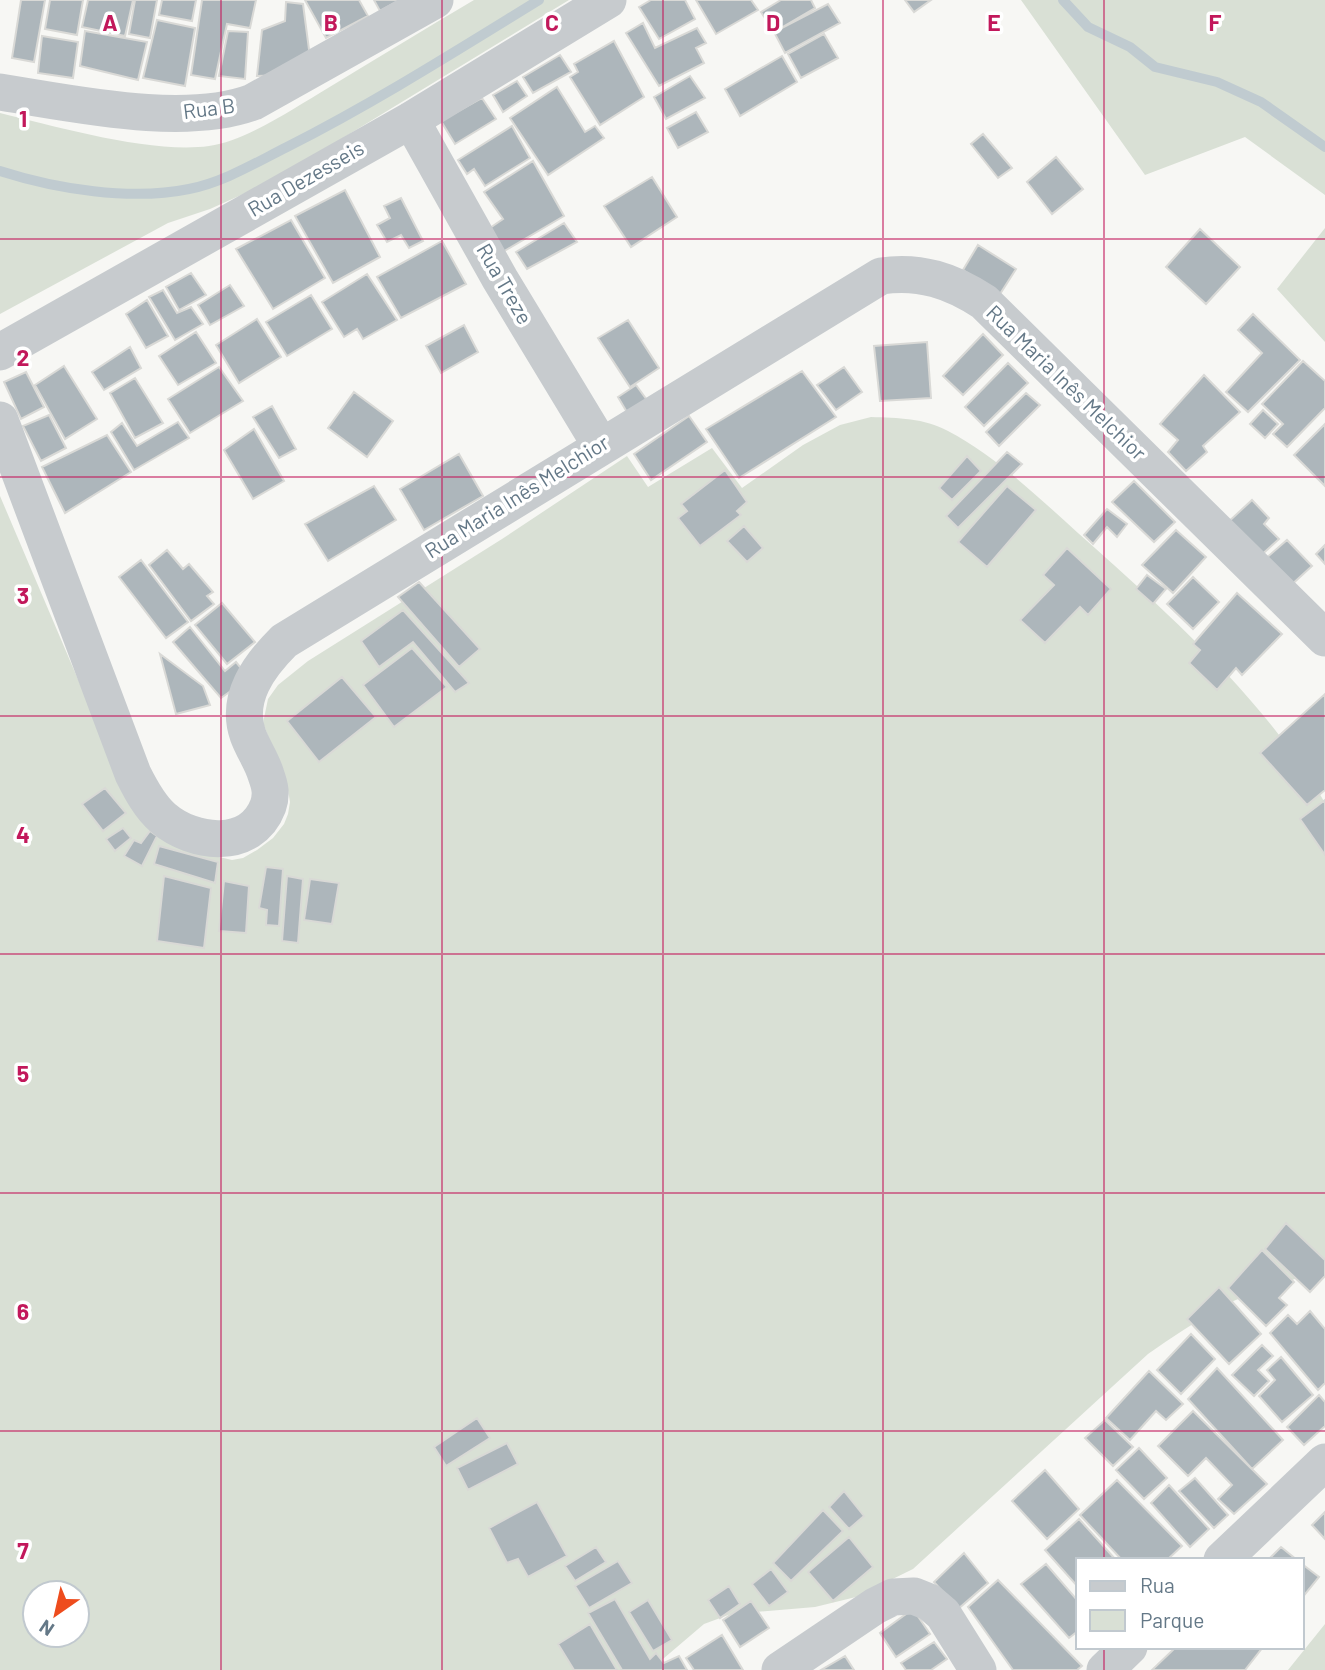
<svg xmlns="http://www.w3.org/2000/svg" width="1325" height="1670" viewBox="0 0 1325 1670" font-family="Barlow,sans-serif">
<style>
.green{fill:#d9e0d5;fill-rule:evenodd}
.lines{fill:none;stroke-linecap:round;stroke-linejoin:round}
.stream{stroke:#c0cbd0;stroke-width:10}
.building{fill:#adb6bb;stroke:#d9d9d6;stroke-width:2}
.minor{stroke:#c7cbce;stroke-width:37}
.grid{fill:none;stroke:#c2185b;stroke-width:2;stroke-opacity:0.55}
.labels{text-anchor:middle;stroke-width:7;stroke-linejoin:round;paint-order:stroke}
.street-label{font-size:21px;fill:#647887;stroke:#fff}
.grid-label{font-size:23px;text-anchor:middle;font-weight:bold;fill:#c2185b;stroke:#fff;stroke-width:7;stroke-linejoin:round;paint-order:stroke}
</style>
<rect width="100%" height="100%" fill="#f7f7f4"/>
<path class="green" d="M474,0H569L310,158L250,191L210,209L168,223L0,314V113C58,127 152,154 209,146C246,141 296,107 328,88C377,58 425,29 474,0Z
M1021,0H1325V195L1245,137L1145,175Z
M1325,228V342L1277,289Z
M871,417C898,418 924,418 948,431C996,456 1038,497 1078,533C1167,612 1265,699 1325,803V1271C1290,1280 1254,1290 1222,1307C1196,1321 1172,1337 1148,1354L913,1569L856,1597L815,1607L731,1614L704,1624L650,1670H0V496L111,757L194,851L232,860L243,858L257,850L273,838L284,824L288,814L290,802L287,784L263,723L268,699L278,685L308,661L502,539L627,456L648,487L712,448L742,488L803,445L840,425ZM35,1593H77V1635H35Z
M1325,1624V1670H1288Z"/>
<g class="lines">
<path class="stream" d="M1063,0L1088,27L1130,47L1155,67L1217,82L1261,102L1325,147
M0,171C56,189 131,201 189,189C224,182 255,163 287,147C374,103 456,51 539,0"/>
</g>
<path class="building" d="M21,0H45L34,62L12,58Z
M50,0H83L77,35L45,29Z
M88,0H133L125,36L82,27Z
M135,0H157L150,38L129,34Z
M162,0H196L192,21L159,15Z
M202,0H256L250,28L227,24L215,79L191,75Z
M305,0H359L368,16L326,38Z
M374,0H400L380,11Z
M651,0H685L695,19L659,39L639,7Z
M696,0H751L758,10L716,34Z
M781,0H811L815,8L774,32L761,12Z
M905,0H931L914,12Z
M286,2L303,4L310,57L283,75L257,76L262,30L285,21Z
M828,4L840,23L785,53L774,32Z
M157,20L195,28L185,86L143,78Z
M643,23L655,48L697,28L706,43L696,48L704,63L659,86L626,33Z
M85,31L147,42L138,80L80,66Z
M228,31L248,32L245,79L219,76Z
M824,34L838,58L801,78L788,54Z
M42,36L78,42L73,78L38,73Z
M614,41L644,97L600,125L570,77L578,72L574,64Z
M560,55L571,72L533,93L523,77Z
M782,56L797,82L740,116L725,89Z
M690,76L705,98L666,119L654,97Z
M517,81L527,96L503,112L493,95Z
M557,87L585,132L595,126L604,138L548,175L510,118Z
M482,98L496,119L455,144L441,121Z
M696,112L708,132L678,148L667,128Z
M512,126L530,158L485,186L474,169L467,174L458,160Z
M983,134L1012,168L998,178L971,144Z
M1056,157L1083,189L1052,214L1027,182Z
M533,161L564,216L501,253L487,230L503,219L484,192Z
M652,177L677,217L631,247L604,206Z
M345,190L380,257L333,283L295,216Z
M401,198L423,241L409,248L401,235L387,242L377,225L390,218L384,206Z
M291,220L325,278L273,309L236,249Z
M564,223L577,242L527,269L516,252Z
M1200,229L1240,267L1206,304L1166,267Z
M442,241L466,284L401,318L377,277Z
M978,245L1016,269L1000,294L963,270Z
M191,273L206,295L179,310L166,287Z
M367,274L397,320L363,339L357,329L344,337L322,302Z
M230,285L244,306L210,325L198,305Z
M163,290L177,313L191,307L203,324L175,340L149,297Z
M311,295L332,329L287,356L266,322Z
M147,300L168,336L146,348L126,314Z
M1253,314L1300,360L1248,412L1226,392L1262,353L1238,330Z
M257,319L281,357L239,383L216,345Z
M628,320L659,368L630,387L598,338Z
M464,325L478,352L441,373L426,346Z
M196,332L216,363L178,385L159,356Z
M983,334L1003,355L963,395L943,376Z
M927,342L931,398L880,401L874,346Z
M130,347L141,368L104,390L92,372Z
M1303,361L1325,381V408L1287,447L1273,434L1283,424L1262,404Z
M1008,363L1028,383L984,426L965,407Z
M64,366L97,419L65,439L35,385Z
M219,367L243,401L190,433L168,399Z
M844,367L862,392L836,410L817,385Z
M802,371L836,417L739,478L706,429Z
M26,372L44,407L21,419L4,382Z
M1204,375L1240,412L1203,446L1207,452L1186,471L1168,452L1178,440L1160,424Z
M135,378L163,423L135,438L110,393Z
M636,385L652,407L631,419L618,397Z
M354,392L393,421L367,457L328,428Z
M1026,393L1040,405L999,446L986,432Z
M272,406L296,449L279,458L253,417Z
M1263,410L1278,424L1265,438L1250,424Z
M49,415L66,448L41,461L23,426Z
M689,416L707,442L651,480L634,454Z
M178,422L189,438L134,470L111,432L122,423L137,446Z
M1325,424V486L1294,455Z
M254,429L284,481L253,499L224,450Z
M107,435L131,472L65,513L42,467Z
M1007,452L1022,464L958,528L946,516Z
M459,454L483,496L424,530L400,489Z
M967,456L981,471L952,500L939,488Z
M725,470L747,502L737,511L741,515L700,546L678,518L687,511L681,504Z
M1134,481L1175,522L1154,542L1112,502Z
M374,486L396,520L328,561L305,524Z
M1007,486L1036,510L987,567L958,542Z
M1252,500L1269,518L1264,524L1279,539L1258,558L1225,525Z
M1107,509L1127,524L1117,537L1107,527L1093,544L1084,535Z
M744,526L763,548L747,562L727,541Z
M1176,530L1206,557L1173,593L1142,565Z
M1287,540L1312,566L1289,587L1264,560Z
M1325,545V564L1316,554Z
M1067,548L1111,589L1088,615L1080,607L1045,643L1020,620L1054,585L1043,575Z
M167,550L183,569L189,564L213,592L207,596L214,604L191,621L149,565Z
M141,560L188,622L166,638L119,577Z
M1147,575L1166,589L1153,604L1136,589Z
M1193,577L1219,602L1193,629L1167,604Z
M419,582L480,649L459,667L398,597Z
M1237,593L1282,634L1242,675L1236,668L1217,690L1189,663L1200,650L1193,644Z
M222,603L255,642L227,664L195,625Z
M403,610L469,683L455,692L413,642L379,667L361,641Z
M190,627L225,671L236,662L249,678L221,698L173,642Z
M412,648L447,687L394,727L363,685Z
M160,654L203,686L210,705L176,714Z
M342,677L376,717L319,762L287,721Z
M1325,694V790L1307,805L1260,753Z
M105,788L126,813L103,831L82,804Z
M1325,800V855L1300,819Z
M123,828L131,838L115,851L106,839Z
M150,831L157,836L142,866L124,856L134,840L141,843Z
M159,846L218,862L215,883L154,864Z
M266,867L283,869L279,926L266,925L267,910L259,908Z
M164,876L211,888L204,948L157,941Z
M287,876L303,879L298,943L282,941Z
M310,879L339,883L332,924L304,920Z
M224,881L249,886L246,933L219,931Z
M1286,1223L1325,1260V1276L1310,1292L1265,1249Z
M1262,1250L1294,1282L1279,1298L1287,1305L1266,1326L1228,1288Z
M1219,1287L1261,1334L1229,1364L1187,1319Z
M1310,1311L1325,1329V1383L1318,1390L1270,1333L1288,1315L1297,1324Z
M1191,1334L1215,1359L1181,1394L1157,1370Z
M1262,1345L1273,1356L1258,1370L1269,1381L1254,1396L1232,1375Z
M1281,1357L1313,1395L1282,1422L1259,1396L1275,1380L1267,1370Z
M1217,1368L1283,1440L1252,1469L1188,1399Z
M1149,1371L1183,1404L1166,1420L1156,1411L1130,1440L1106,1418Z
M1319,1395L1325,1402V1426L1304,1445L1287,1427Z
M1193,1411L1267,1484L1234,1514L1218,1499L1232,1485L1206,1458L1188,1476L1158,1446Z
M477,1418L490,1438L446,1466L434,1447Z
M1105,1420L1133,1447L1113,1466L1085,1438Z
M507,1443L518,1464L468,1490L457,1468Z
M1139,1448L1167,1478L1144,1499L1116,1470Z
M1045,1470L1079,1509L1047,1539L1012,1501Z
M1195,1478L1228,1515L1214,1528L1179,1491Z
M1117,1480L1182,1546L1167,1560H1122L1080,1515Z
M1169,1485L1209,1529L1190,1547L1151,1503Z
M844,1491L864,1516L849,1529L829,1507Z
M537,1502L567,1556L528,1577L518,1559L507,1563L489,1528Z
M823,1510L843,1531L791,1581L773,1563Z
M1325,1512V1539L1312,1525Z
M1079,1519L1116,1560H1078V1587L1045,1550Z
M849,1537L873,1567L833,1601L808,1572Z
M596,1547L606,1562L575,1581L565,1566Z
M1281,1547L1297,1560H1268Z
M964,1553L988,1583L958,1609L934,1582Z
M618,1561L632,1583L589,1608L575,1586Z
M1046,1564L1078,1601V1631L1069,1638L1021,1584Z
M1302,1564L1319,1577L1302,1598Z
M771,1569L788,1592L769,1606L752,1584Z
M998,1580L1082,1666L1077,1670H1013L968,1607Z
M729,1586L740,1604L720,1618L708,1600Z
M615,1599L650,1659L656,1653L664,1663L679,1656L687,1670H622L588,1613Z
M648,1600L672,1640L653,1651L629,1612Z
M751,1601L769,1628L740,1647L723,1620Z
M913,1609L930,1634L896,1657L880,1633Z
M590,1624L617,1670H574L558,1644Z
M722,1635L743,1670H694L686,1658Z
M934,1642L947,1659L931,1670H906L901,1663Z
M1176,1647H1263L1245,1670H1152Z
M845,1656L854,1670H821Z"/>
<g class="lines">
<path class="minor" d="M0,92C72,103 184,128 253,102L435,0
M411,120L500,279L601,446
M0,352L411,120L608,0
M0,420L133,774C141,790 150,807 163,818C193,844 251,851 268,806C272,794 270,786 266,775C262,761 253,749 248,735C235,698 259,666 284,641L881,276C920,270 952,281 984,302L1325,638
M1222,1560L1325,1462
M780,1670L875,1606L893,1597L914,1596L929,1602L943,1614L978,1670
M1105,1670L1129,1647"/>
</g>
<path class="grid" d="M221,0V1670M442,0V1670M663,0V1670M883,0V1670M1104,0V1560M0,239H1325M0,477H1325M0,716H1325M0,954H1325M0,1193H1325M0,1431H1325M1104,1647V1670"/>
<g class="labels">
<g class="street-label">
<text transform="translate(209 109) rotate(-7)" y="7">Rua B</text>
<text transform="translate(306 179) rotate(-30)" y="7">Rua Dezesseis</text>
<text transform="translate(504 284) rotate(60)" y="7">Rua Treze</text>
<text transform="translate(1066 383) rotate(44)" y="7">Rua Maria Inês Melchior</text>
<text transform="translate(517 497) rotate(-32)" y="7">Rua Maria Inês Melchior</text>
</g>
</g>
<g class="grid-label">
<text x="110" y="31">A</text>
<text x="331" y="31">B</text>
<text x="552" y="31">C</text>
<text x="773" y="31">D</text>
<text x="994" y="31">E</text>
<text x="1215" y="31">F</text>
<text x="23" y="127">1</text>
<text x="23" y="366">2</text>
<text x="23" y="604">3</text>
<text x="23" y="843">4</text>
<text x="23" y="1082">5</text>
<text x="23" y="1320">6</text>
<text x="23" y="1559">7</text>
</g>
<rect x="1076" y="1558" width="228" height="91" fill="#ffffff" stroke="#c1c9cf" stroke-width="2"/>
<rect x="1090" y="1581" width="35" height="10" fill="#c7cbce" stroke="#c1c9cf" stroke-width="2"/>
<text x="1140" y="1593" font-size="21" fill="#647887">Rua</text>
<rect x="1090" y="1610" width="35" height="21" fill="#d9e0d5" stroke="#c1c9cf" stroke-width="2"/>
<text x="1140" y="1628" font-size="21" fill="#647887">Parque</text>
<g transform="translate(56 1614) rotate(214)"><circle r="33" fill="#ffffff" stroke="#c1c9cf" stroke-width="2"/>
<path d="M0-5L12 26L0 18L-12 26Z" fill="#ee4c1d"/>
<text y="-10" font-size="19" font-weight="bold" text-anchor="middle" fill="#647887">N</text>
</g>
</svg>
